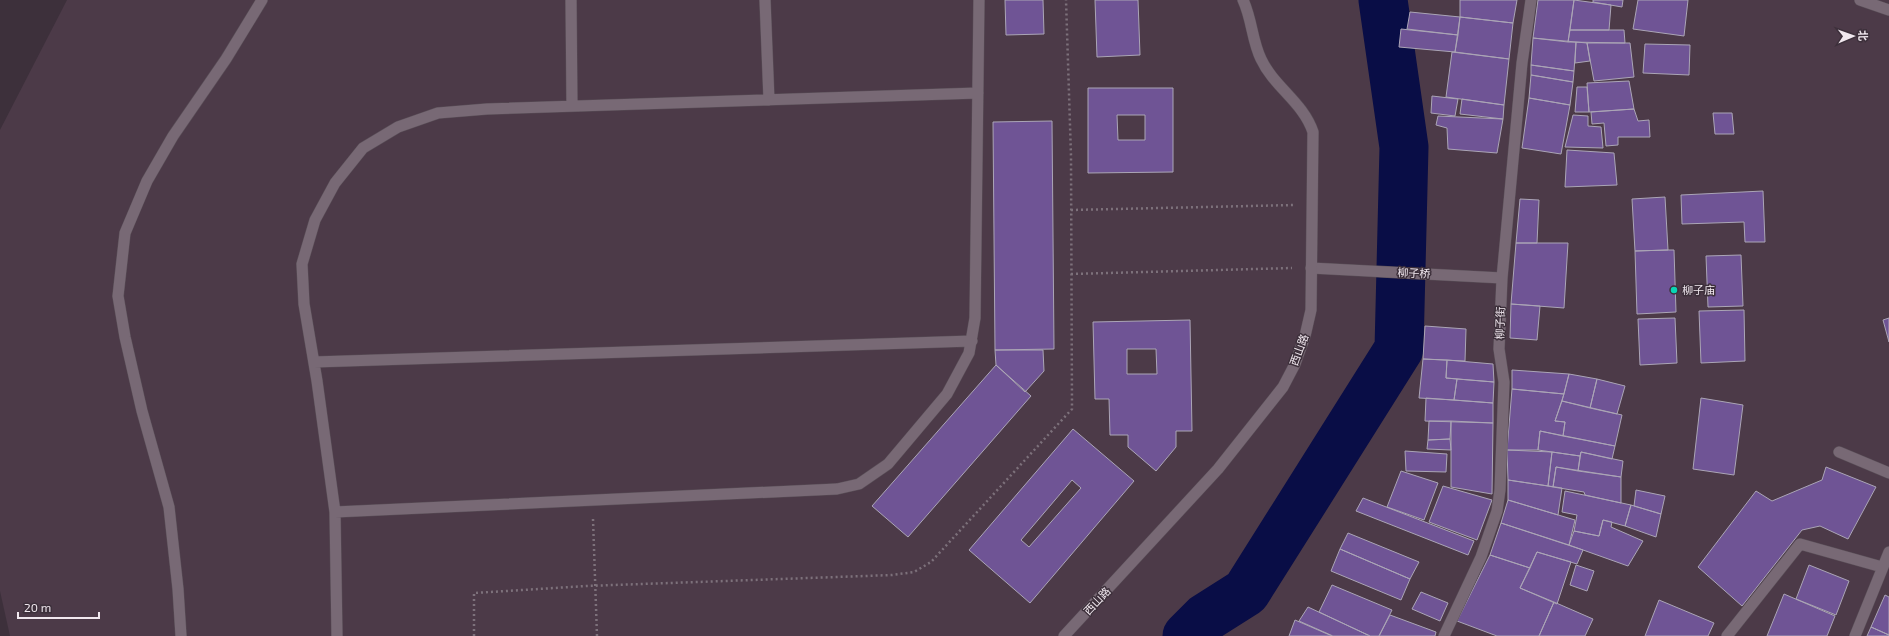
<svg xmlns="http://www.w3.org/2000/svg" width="1889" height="636" viewBox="0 0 1889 636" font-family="'Exo 2','Noto Sans SC',sans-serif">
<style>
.built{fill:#4c3a48}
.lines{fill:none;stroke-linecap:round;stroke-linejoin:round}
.river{stroke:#090d46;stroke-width:49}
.building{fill:#6f5495;stroke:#aba5b6;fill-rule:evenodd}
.service-casing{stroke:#594e57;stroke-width:12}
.pedestrian-casing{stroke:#594e57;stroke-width:12}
.minor-casing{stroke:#594e57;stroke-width:12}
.path{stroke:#7d717b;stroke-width:2.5;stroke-dasharray:2 3;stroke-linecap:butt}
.service{stroke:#786975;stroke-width:11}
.pedestrian{stroke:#786975;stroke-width:11}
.minor{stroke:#786975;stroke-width:11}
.poi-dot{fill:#09d5b5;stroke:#3d303b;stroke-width:1.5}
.labels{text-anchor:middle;stroke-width:3;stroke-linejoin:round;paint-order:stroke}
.street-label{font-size:11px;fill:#f1e8ef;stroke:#3d303b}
.poi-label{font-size:11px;fill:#f1e8ef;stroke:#3d303b;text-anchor:start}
</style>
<rect width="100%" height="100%" fill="#3d303b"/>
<path class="built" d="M67,0H1889V636H10L0,591V130Z"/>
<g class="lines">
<path class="river" d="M1187,636L1205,618L1246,592L1399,349L1404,147L1383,0"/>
</g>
<path class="building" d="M1005,0H1043L1044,34L1006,35Z
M1095,0H1138L1140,55L1097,57Z
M1460,0H1517L1513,23L1460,17Z
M1538,0H1574L1568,42L1533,38Z
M1574,0L1611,5L1609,30H1570Z
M1593,0H1623L1622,7L1593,2Z
M1638,0H1688L1684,36L1633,29Z
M1410,12L1460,17L1458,35L1407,29Z
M1460,17L1513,23L1509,59L1455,52Z
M1401,29L1458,35L1455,52L1399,47Z
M1570,30H1624L1625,43L1568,42Z
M1533,38L1576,42L1574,71L1531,65Z
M1576,42L1587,43L1590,61L1575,63Z
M1587,43H1630L1634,77L1594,81Z
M1645,44L1690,45L1689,75L1643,73Z
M1452,52L1509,59L1504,105L1446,97Z
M1531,65L1574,71L1573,82L1531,75Z
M1531,75L1573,82L1570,105L1529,98Z
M1629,81L1634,109L1589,112L1587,83Z
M1577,87H1587L1589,112H1575Z
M1088,88H1173V172L1088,173ZM1117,115H1145V140H1118Z
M1432,96L1458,99L1455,116L1431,113Z
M1529,98L1570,105L1561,154L1522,148Z
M1462,99L1504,105L1503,119L1460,114Z
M1634,109L1638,121L1649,120L1650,137H1618V145L1606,146L1604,123L1592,124L1591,112Z
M1713,113H1732L1734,134H1715Z
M1573,115L1588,116V126L1601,127L1603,148L1565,147Z
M1438,116L1503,119L1497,153L1448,149L1447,128L1436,125Z
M1052,121L1054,349L995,350L993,122Z
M1567,150L1614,153L1617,185L1565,187Z
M1763,191L1765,242H1745L1744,222L1682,224L1681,195Z
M1665,197L1668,250L1635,251L1632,199Z
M1520,199L1539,200L1537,243H1516Z
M1516,243H1568L1564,308L1511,304Z
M1668,250H1674L1676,312L1637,314L1635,251Z
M1741,255L1743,306L1708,307L1706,256Z
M1511,304L1540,306L1537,340L1510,338Z
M1744,310L1745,361L1701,363L1699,311Z
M1675,318L1677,363L1640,365L1638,319Z
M1889,318V342L1883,320Z
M1190,320L1192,431H1176V447L1156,471L1128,447V435H1110L1109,399H1095L1093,322ZM1127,349H1156L1157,374H1127Z
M1425,326L1466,329L1465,361L1423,359Z
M995,350H1043L1044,371L1025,392L996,365Z
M1423,359L1447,360L1446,378L1457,379L1454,400L1419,398Z
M1447,360L1493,364L1494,382L1446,378Z
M996,365L1031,396L908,537L872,506Z
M1512,370L1569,374L1564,394L1512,389Z
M1569,374L1597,379L1590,408L1562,401Z
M1457,379L1494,382L1493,403L1454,400Z
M1597,379L1625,386L1617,414L1590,408Z
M1512,389L1564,394L1555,421L1565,422L1563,436L1540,431L1538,450H1507Z
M1426,398L1493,403V423L1425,421Z
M1701,398L1743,405L1734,475L1693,469Z
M1562,401L1622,415L1615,446L1563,436L1565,422L1555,421Z
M1429,421H1451L1450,439L1428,440Z
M1451,421L1493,423L1492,494L1451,487Z
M1073,429L1134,481L1030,603L969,550ZM1072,480L1081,488L1029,547L1021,540Z
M1540,431L1615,446L1612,459L1581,452L1580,456L1538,450Z
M1450,439L1451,450L1427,449L1428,440Z
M1507,450L1552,452L1548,486L1508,480Z
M1405,451L1447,454L1446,472L1406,471Z
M1552,452L1580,456L1578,471L1556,467L1553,487L1548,486Z
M1581,452L1623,461L1621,477L1578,471Z
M1556,467L1621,477V503L1585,495L1584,492L1553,487Z
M1826,467L1876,487L1848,539L1820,526L1802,530L1742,606L1698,567L1756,491L1772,501L1822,480Z
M1401,471L1438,483L1424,520L1387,507Z
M1508,480L1562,488L1558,515L1508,500Z
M1443,486L1492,500L1477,540L1429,522Z
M1636,490L1665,496L1661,514L1634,506Z
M1565,491L1631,505L1625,526L1603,520L1599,536L1574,531L1577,515L1562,512Z
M1363,498L1474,541L1468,555L1356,511Z
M1508,500L1575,520L1569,545L1501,523Z
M1631,505L1661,514L1656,537L1625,526Z
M1603,520L1612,522L1611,527L1643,541L1628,566L1569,545L1574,531L1599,536Z
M1501,523L1583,550L1577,564L1537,552L1530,568L1490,555Z
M1348,533L1419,562L1410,579L1340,549Z
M1340,549L1410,579L1401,600L1331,571Z
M1537,552L1571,562L1557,604L1520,588Z
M1490,555L1530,568L1520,588L1554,602L1539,636H1497L1457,621Z
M1576,565L1594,571L1587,591L1570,585Z
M1809,565L1849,581L1836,615L1796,599Z
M1332,585L1392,610L1379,636H1370L1319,612Z
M1421,592L1448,603L1440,621L1412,609Z
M1784,594L1835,616L1827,636H1767Z
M1885,595L1889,597V635L1871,627Z
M1659,600L1714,623L1708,636H1645Z
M1554,602L1593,619L1585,636H1539Z
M1308,607L1370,636H1333L1299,621Z
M1390,615L1436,632L1435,636H1379Z
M1295,620L1332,636H1289Z
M1871,627L1889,635V636H1867Z"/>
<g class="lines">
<g class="service-casing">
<path id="service" d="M571,0L572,106
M765,0L769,100
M314,362L972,341
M335,512L837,489L859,484L888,464L947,394L969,353L975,318L979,0
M181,636L178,589L169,507L142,411L125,337L118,296L125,233L147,181L173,136L226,59L262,0
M337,636L335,512L317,381L304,304L302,264L315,220L335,183L363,148L398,127L438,113L487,109L978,93"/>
</g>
<g class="pedestrian-casing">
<path id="pedestrian" d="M1311,268L1502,278
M1444,636L1481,557L1497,511L1500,490L1504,382L1499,349L1502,278L1522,63L1531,0
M1727,636L1800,544L1882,567
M1855,636L1889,552"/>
</g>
<g class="minor-casing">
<path id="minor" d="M1860,0L1889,10
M1839,452L1889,473
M1064,636L1218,469L1283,387L1295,364L1305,336L1311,310L1313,132C1303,102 1274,87 1261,59C1252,41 1252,19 1243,0"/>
</g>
<path class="path" d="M1071,210L1294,205
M1071,274L1292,268
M593,519L597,636
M474,636V593L586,586L892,575L914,572L931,562L1072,409L1071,156L1066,0"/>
<use href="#service" class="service"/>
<use href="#pedestrian" class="pedestrian"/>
<use href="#minor" class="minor"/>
</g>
<circle class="poi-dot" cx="1674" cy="290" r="4"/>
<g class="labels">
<g class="street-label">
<text transform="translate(1414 273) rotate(3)" y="4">柳子桥</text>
<text transform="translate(1500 323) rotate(-88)" y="4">柳子街</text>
<text transform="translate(1299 350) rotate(-70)" y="4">西山路</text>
<text transform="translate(1097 601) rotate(-47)" y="4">西山路</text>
</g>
<g class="poi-label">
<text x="1682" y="294">柳子庙</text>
</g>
</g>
<g transform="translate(1853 36) rotate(88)" stroke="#3d303b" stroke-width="3" paint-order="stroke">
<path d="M0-3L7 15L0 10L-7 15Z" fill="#f1e8ef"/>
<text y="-6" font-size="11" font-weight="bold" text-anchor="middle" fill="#f1e8ef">北</text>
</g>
<path d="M18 612v6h81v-6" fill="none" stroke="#f1e8ef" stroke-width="2"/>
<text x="24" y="612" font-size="12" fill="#f1e8ef" stroke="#3d303b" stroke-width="3" paint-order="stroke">20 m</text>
</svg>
